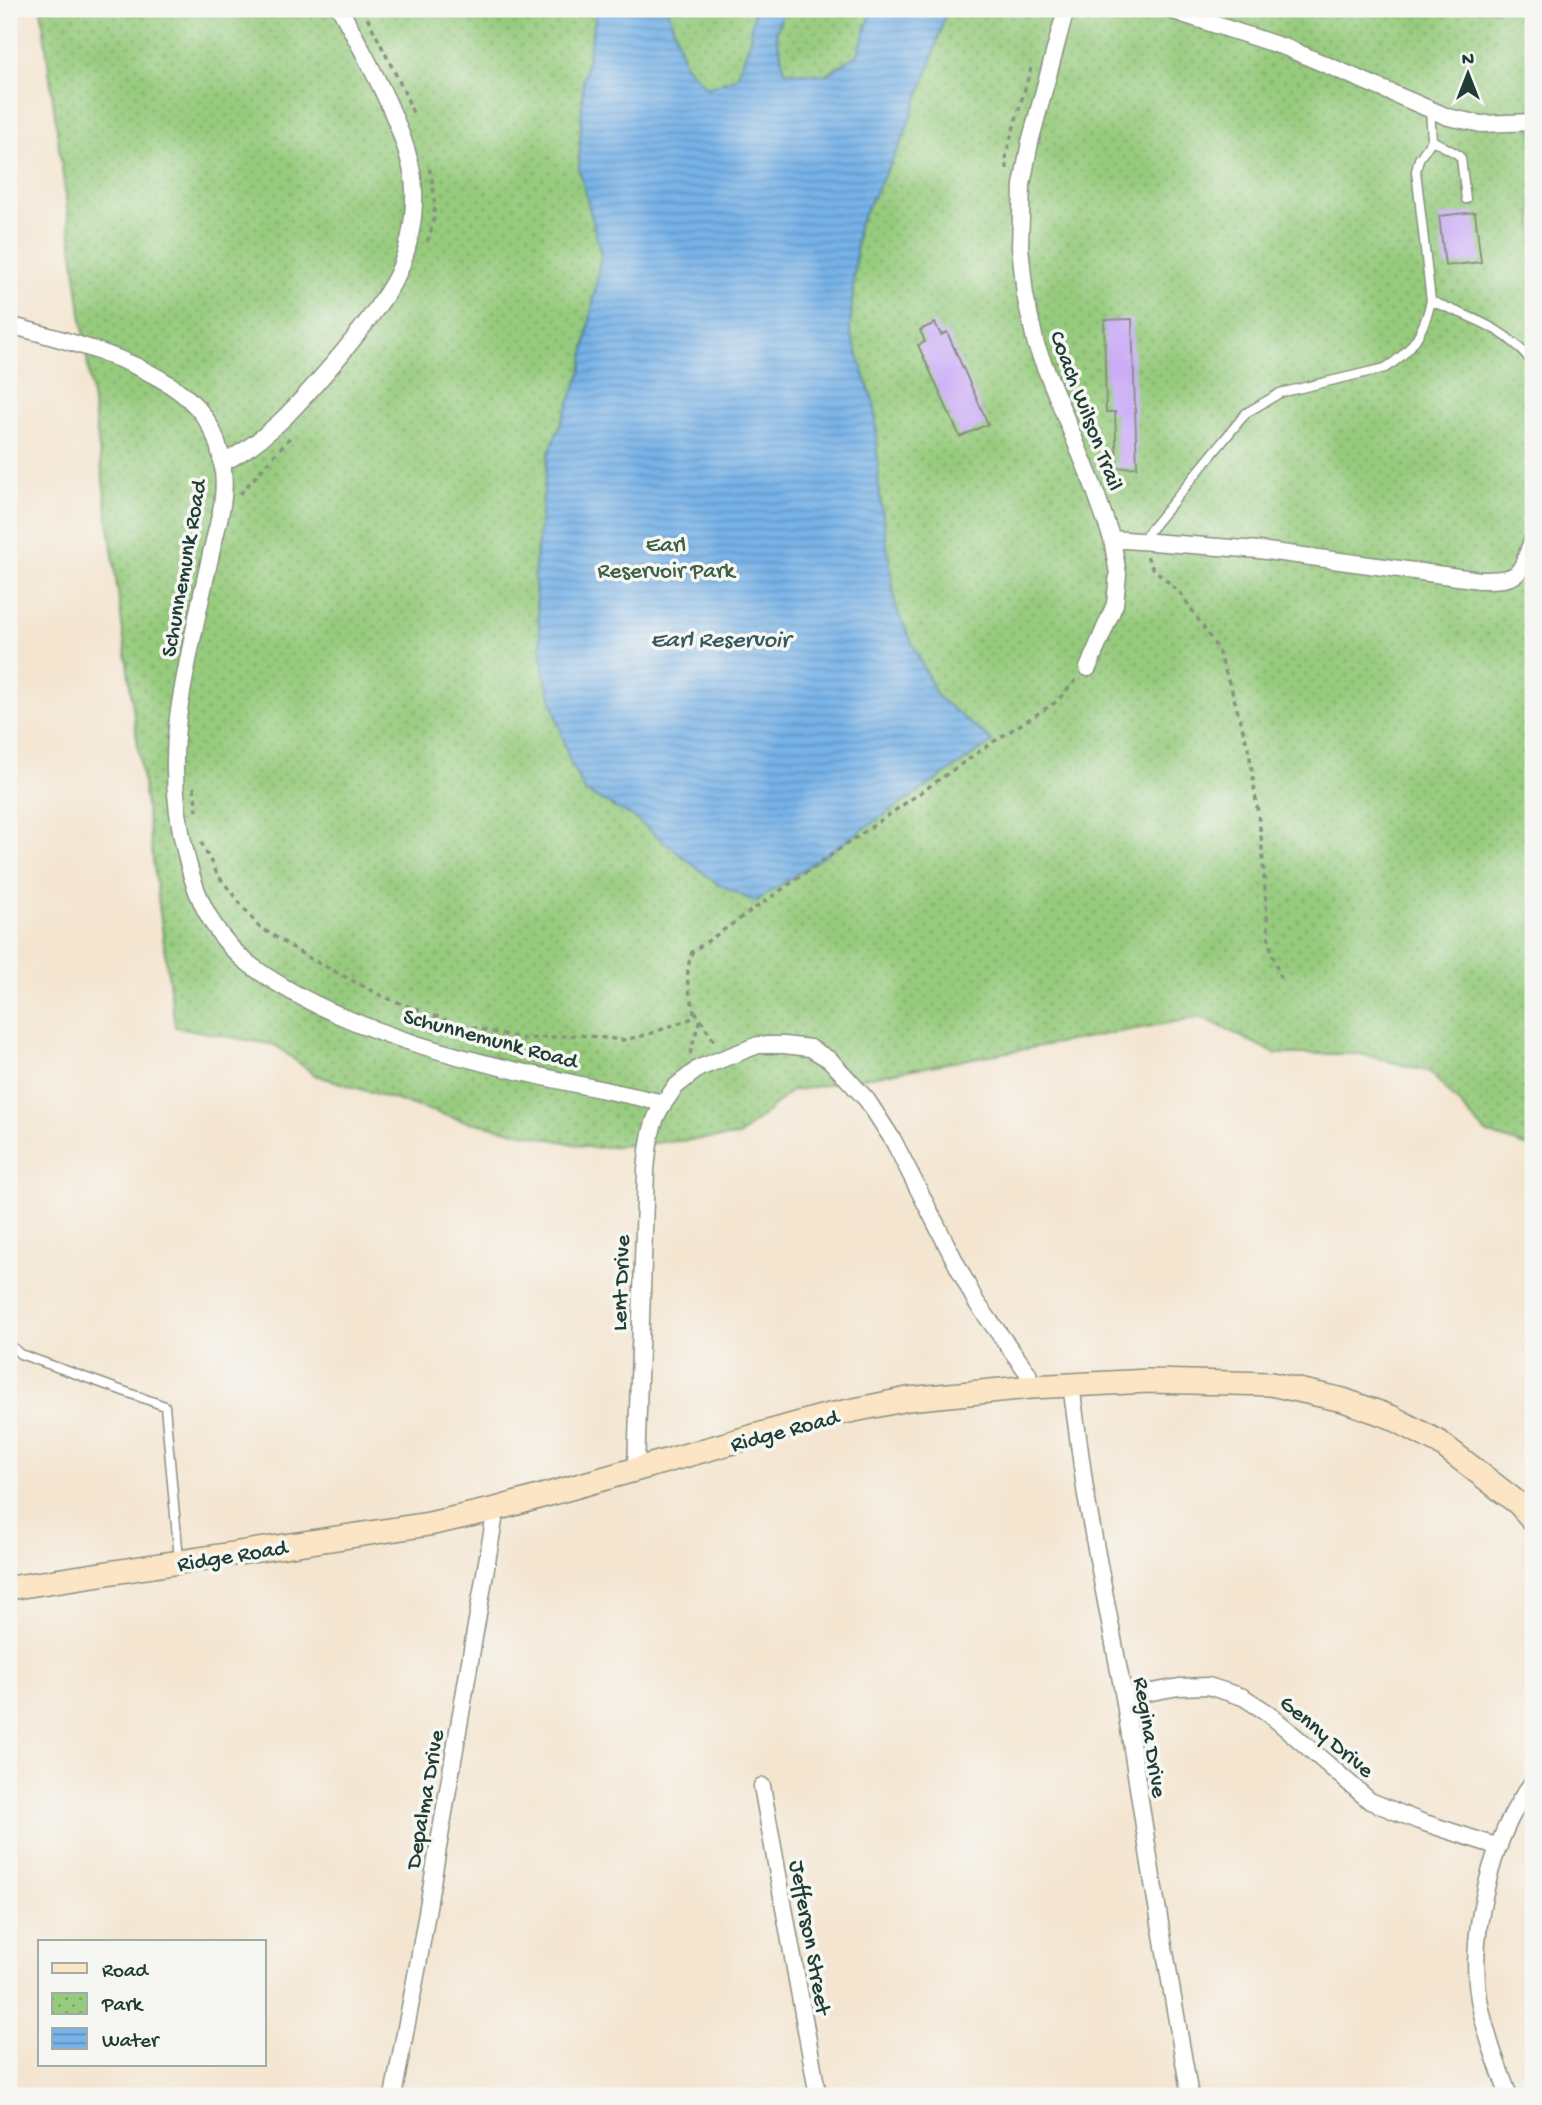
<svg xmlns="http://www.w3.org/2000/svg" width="1542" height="2105" viewBox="0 0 1542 2105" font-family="'Gochi Hand',sans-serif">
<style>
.park{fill:url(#park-dots);stroke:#5a8458;stroke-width:2}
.water{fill:url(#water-rules);stroke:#4b788e;stroke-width:2}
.building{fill:#cbacf7}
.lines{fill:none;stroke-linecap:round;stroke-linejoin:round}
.lane-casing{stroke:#8a9182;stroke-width:11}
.street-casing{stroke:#8a9182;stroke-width:19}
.secondary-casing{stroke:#8a9182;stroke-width:26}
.path{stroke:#8a9182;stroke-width:3.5;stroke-dasharray:5 5;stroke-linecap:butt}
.lane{stroke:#fff;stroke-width:8}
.street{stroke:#fff;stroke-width:16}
.secondary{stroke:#fce5c4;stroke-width:23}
.labels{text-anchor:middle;stroke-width:7;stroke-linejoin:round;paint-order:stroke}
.street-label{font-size:23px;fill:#1f3d34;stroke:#f6f6f2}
.park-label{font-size:23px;fill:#3d6046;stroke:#f6f6f2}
.water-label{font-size:24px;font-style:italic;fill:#355a61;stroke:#f6f6f2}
</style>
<defs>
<pattern id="park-dots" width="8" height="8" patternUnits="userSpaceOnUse" patternTransform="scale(1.75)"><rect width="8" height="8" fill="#96cb7d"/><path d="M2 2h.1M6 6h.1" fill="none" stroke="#7aa667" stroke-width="1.8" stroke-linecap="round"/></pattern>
<pattern id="water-rules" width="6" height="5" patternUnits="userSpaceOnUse" patternTransform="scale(1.75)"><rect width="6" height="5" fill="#77b2e8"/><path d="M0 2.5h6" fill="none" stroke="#6192bd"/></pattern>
</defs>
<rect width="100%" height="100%" fill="#f6f6f2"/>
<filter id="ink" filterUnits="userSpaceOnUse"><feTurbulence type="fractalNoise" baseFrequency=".0143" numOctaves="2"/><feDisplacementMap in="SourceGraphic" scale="14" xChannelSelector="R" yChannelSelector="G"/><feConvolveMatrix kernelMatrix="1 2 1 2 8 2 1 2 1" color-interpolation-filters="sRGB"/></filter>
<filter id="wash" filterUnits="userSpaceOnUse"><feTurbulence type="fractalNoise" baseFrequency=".00686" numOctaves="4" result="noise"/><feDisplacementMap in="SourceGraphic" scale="28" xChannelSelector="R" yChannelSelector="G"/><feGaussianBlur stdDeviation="1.57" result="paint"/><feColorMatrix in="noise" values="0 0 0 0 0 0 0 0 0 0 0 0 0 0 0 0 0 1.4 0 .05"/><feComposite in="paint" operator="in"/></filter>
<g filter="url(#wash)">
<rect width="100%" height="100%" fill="#f4e5d0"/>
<path class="park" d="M41,9H1533V572L1524,617L1533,618V1143L1529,1147L1486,1133L1430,1072L1361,1054H1276L1202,1017L791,1091L739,1136L593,1148L461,1120L315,1075L275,1045L175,1027Z"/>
<path class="water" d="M597,9H668L685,65L707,88L737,77L749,44L754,9H784L776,33L785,71L826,75L858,54L872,9H947L930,66L902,141L858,226L850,331L875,407L879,488L896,608L937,696L993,742L755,902L716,883L632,816L585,792L569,759L544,673L534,576L548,455L581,373L601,254L579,168L583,81Z"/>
<g id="blocks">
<path class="building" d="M1475,212L1481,262L1445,266L1439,216Z
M1132,319L1137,467L1117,468L1115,412H1106L1104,320Z
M935,323L941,335L947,332L988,424L960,437L918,345L925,342L920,330Z"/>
</g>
</g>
<g filter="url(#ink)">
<use href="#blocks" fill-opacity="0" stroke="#8a9182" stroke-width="2"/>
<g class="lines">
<g class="lane-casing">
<path id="lane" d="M1430,110L1432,140L1457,154L1461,158L1466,199
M1432,140L1419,159L1416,171L1431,301C1469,317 1510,329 1533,364
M1142,540L1246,413L1280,393L1385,368C1412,352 1424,331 1431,301
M9,1344L20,1354L165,1406L179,1559"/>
</g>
<g class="street-casing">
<path id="street" d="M1066,9L1030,142L1022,185L1020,247L1025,295L1036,345L1093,485L1112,539L1118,574L1115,604L1088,668
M1167,9L1287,48L1448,117L1481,124L1533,122
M9,325C66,340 167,365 203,415C220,438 226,469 223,497C221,518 214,538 210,558C198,611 186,663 178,717C172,763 175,813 187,859C197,901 217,941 253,967C365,1048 531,1073 664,1103L675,1087L699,1068L758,1045H784L810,1048L830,1060L867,1100L893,1140L976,1302L1028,1373L1031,1387
M222,463C268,441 300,402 333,364C354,339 376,312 393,283C408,257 415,220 414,190C413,140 364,53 340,9
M1112,539L1259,550L1480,580C1522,580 1519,576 1533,538
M1071,1385L1086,1496L1124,1697L1152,1877L1190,2096
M636,1469L646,1171C648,1148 650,1122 664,1103
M1124,1697L1179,1687L1208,1686L1243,1697L1268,1713L1370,1801L1419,1821L1499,1847
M762,1786L818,2096
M393,2096L418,1965L496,1509
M1509,2096C1497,2064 1485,2033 1479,1999C1468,1934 1492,1834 1533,1782"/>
</g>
<g class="secondary-casing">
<path id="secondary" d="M9,1588L429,1524L496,1509L825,1416L908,1399L1031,1387L1149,1381L1271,1384L1343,1400L1391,1417L1440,1443L1519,1504L1533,1520"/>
</g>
<path class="path" d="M363,9L404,91L413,113
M1007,169L1006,154L1031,68
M427,242C437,219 436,192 429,168
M240,494L293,434
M1147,556L1152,567L1182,595L1217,648L1232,691L1249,751L1261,835L1269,943L1281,980
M194,787L197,811
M201,842L217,874L258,926L309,958L384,997L454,1023L524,1039L579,1035L623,1040L646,1035L693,1018C695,1009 692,1003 690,994C686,979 687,967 692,952L993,742L1056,702L1076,680
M695,1011L716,1044
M690,1054L700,1019"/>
<use href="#lane" class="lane"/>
<use href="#street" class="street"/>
<use href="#secondary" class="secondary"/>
</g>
</g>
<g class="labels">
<g class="street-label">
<text transform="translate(1088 410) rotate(69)" y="8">Coach Wilson Trail</text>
<text transform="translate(182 568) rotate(-80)" y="8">Schunnemunk Road</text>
<text transform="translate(491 1037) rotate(15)" y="8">Schunnemunk Road</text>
<text transform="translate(619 1283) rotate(-88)" y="8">Lent Drive</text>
<text transform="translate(784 1429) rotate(-15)" y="8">Ridge Road</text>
<text transform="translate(232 1554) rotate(-9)" y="8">Ridge Road</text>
<text transform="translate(1328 1735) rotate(40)" y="8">Genny Drive</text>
<text transform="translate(1152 1737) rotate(81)" y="8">Regina Drive</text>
<text transform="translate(423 1799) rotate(-80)" y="8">Depalma Drive</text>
<text transform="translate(812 1937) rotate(80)" y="8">Jefferson Street</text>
</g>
<g class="park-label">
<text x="666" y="551">Earl<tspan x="666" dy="26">Reservoir Park</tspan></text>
</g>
<g class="water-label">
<text x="720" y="646">Earl Reservoir</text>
</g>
</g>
<rect width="1542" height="2105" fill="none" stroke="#f6f6f2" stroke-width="35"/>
<rect x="38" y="1940" width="228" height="126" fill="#f6f6f2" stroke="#a0aca6" stroke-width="2"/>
<rect x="52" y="1963" width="35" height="10" fill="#fce5c4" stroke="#a0aca6" stroke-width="2"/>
<text x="102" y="1976" font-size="21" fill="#1f3d34">Road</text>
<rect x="52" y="1993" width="35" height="21" fill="url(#park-dots)" stroke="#a0aca6" stroke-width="2"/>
<text x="102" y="2010" font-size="21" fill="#1f3d34">Park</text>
<rect x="52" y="2028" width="35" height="21" fill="url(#water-rules)" stroke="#a0aca6" stroke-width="2"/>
<text x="102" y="2046" font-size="21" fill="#1f3d34">Water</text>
<g transform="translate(1468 74)" stroke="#f6f6f2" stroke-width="5" paint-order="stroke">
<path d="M0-5L12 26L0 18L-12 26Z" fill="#1f3d34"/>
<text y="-10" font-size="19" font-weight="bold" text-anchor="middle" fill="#1f3d34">N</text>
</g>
</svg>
